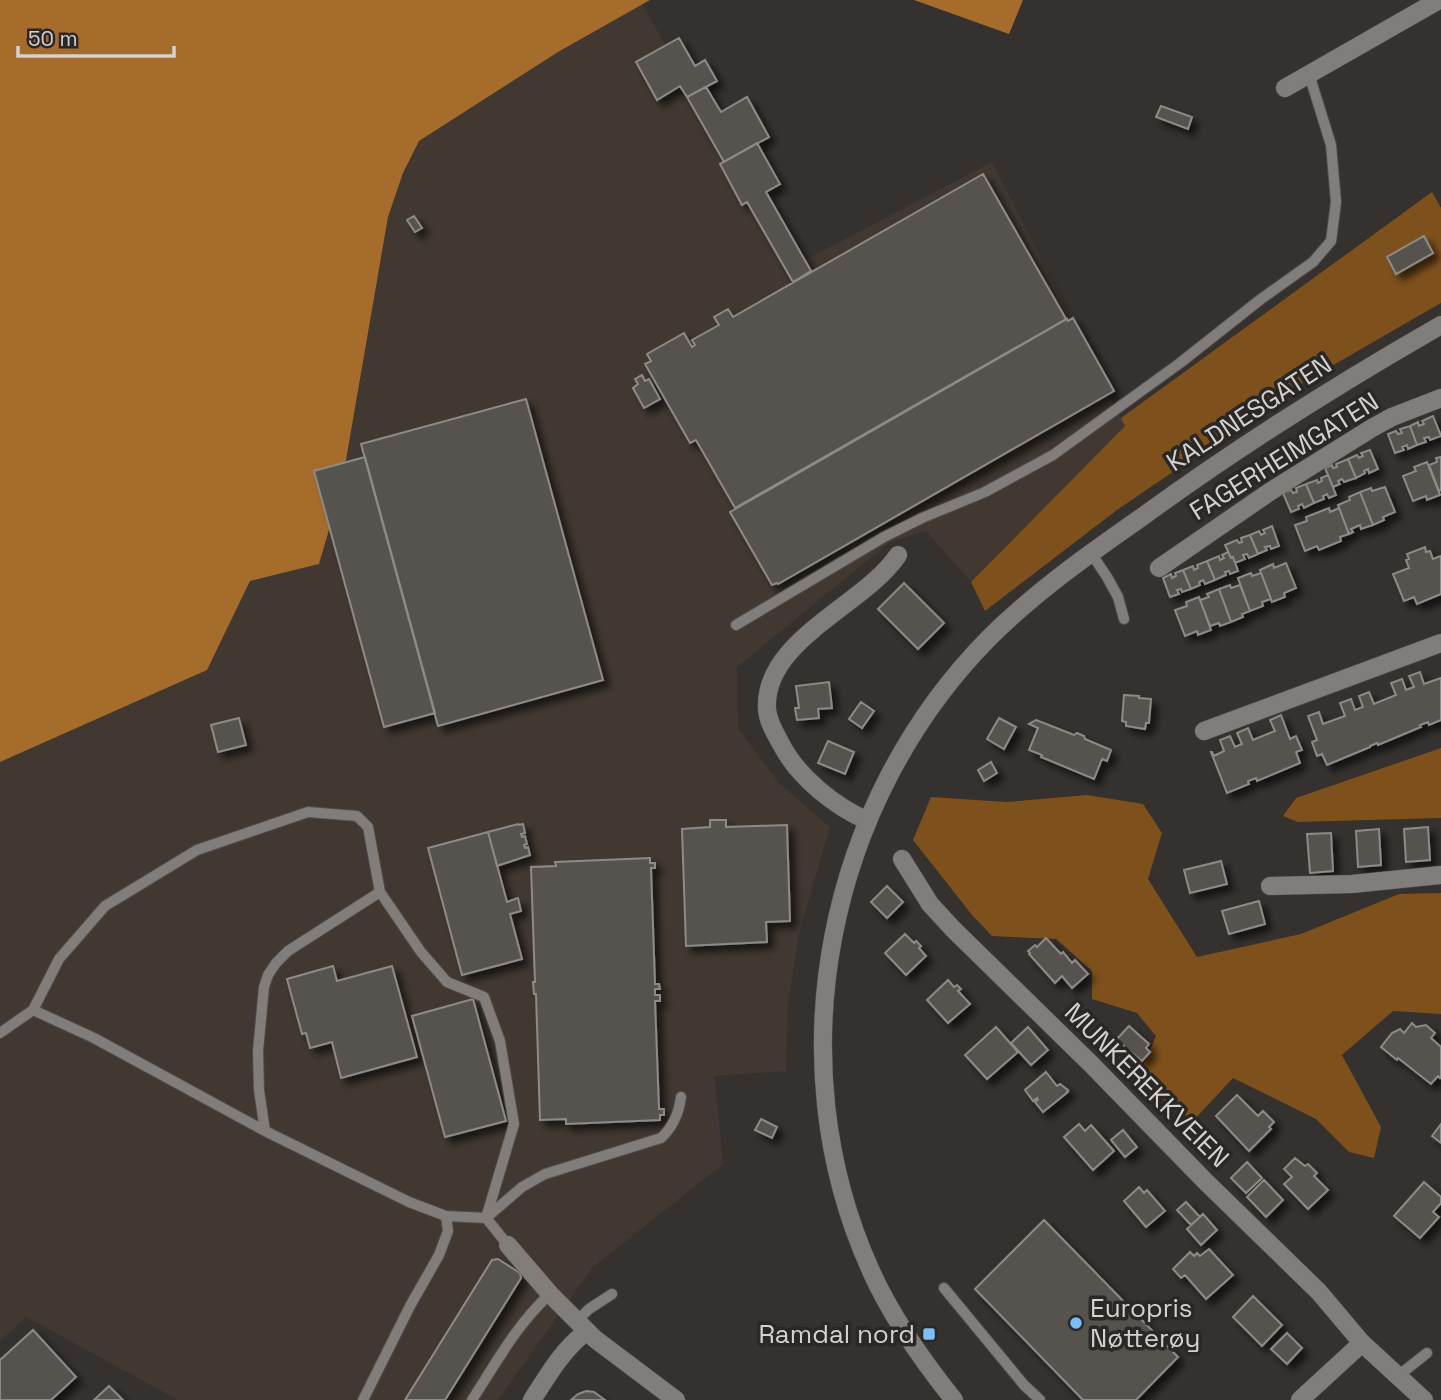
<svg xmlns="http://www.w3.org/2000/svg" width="1441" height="1400" viewBox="0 0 1441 1400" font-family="'Space Grotesk',sans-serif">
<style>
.built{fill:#403831}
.green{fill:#7e501c}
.water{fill:#a66c2b}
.building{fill:#565350;stroke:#8d8a87;stroke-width:2;filter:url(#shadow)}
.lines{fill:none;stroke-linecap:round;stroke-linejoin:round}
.lane-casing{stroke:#504d4b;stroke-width:12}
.street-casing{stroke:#504d4b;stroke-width:19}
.secondary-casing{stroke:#504d4b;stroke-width:19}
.lane{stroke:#807d7a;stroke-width:10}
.street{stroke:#807d7a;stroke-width:18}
.secondary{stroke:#807d7a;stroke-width:18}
.poi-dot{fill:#7bbef8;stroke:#2a2725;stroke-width:2.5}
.labels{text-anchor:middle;stroke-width:7;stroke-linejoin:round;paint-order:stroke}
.street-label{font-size:26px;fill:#d4d2d1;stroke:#2a2725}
.poi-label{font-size:26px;fill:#d4d2d1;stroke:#2a2725;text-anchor:start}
</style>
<defs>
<filter id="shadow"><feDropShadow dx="6" dy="6" stdDeviation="3.5" flood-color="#0009"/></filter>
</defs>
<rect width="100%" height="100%" fill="#34312f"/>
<path class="built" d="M642,4L792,267L992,162L1125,426L971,582L926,531L889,543L737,667L738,728L780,784L830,827L799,933L788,1004L786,1071L715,1076L723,1164L592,1268L498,1400H178L26,1317L0,1341V762L207,670L250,581L319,564L341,489L388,217L403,173L419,141L558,52Z"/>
<path class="green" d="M1432,192L1441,208V303L1309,379L1117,510L985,611L971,582L1125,426L1121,418Z
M1441,748V818L1298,822L1283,816L1296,798Z
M1087,795L1143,804L1162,833L1148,879L1197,957L1301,934L1399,894L1441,893V1014L1393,1011L1342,1055L1381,1127L1374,1158L1349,1152L1316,1119L1233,1078L1192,1122L1137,1079L1156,1036L1137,1013L1092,999V971L1056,939L992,936L972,915L913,840L931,797L1006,802Z"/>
<path class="water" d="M0,0H650L558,52L419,141L403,173L388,217L341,489L319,564L250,581L207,670L0,762Z
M914,0H1023L1009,34Z"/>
<path class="building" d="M679,38L695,66L705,60L717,81L687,97L680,86L657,100L636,62Z
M706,87L721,112L747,97L769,137L724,162L687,97Z
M1161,106L1192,117L1188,129L1156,117Z
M757,143L780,184L766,192L811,271L793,282L747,202L742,205L720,164Z
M983,174L1066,319L735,508L696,440L690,443L645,364L651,361L647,354L684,333L692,347L695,345L692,340L719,325L714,317L728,309L733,317Z
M414,216L422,228L415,232L407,220Z
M1424,236L1433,253L1396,274L1387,257Z
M1073,318L1114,391L778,584L777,583L772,585L730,512L1067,319L1068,321Z
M642,375L645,381L649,379L660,399L644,408L633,388L638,384L635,379Z
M526,399L603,680L438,726L361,444Z
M1433,416L1441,436L1430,440L1429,437L1424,438L1426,442L1417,445L1410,426L1418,422L1419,426L1424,424L1422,421Z
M1410,426L1417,445L1408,449L1407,445L1402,447L1404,450L1395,453L1388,434L1396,431L1398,434L1402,433L1400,429Z
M1370,450L1378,469L1369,473L1368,469L1364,471L1365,473L1356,478L1348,459L1357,455L1359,458L1363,456L1361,453Z
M365,457L435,713L384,727L314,471Z
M1441,457V490L1439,491L1429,465L1437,462L1436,458Z
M1348,459L1356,478L1344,482L1342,479L1338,481L1340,484L1333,487L1325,468L1332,465L1333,468L1337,467L1336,464Z
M1427,462L1440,495L1427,500L1426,496L1413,501L1403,476L1416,471L1414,467Z
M1328,475L1336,495L1329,498L1327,494L1323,496L1324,499L1314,503L1306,484L1317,480L1318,483L1322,481L1321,478Z
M1306,484L1314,503L1304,508L1302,504L1298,506L1299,509L1291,512L1283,493L1291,490L1293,493L1297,492L1296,488Z
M1385,487L1395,512L1383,517L1384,520L1373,525L1360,492L1371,488L1372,491Z
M1360,492L1373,525L1361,529L1360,525L1351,529L1353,532L1349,534L1338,505L1350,500L1349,497Z
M1329,508L1330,512L1339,508L1349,534L1340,537L1341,541L1319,550L1317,546L1305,551L1295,525L1307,521L1306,517Z
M1272,526L1279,546L1271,549L1270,546L1265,547L1267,550L1258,554L1250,535L1259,531L1261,535L1265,533L1263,530Z
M1250,535L1258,554L1249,558L1247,554L1243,555L1245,559L1235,563L1233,557L1231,558L1225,545L1237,540L1239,543L1242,542L1241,538Z
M1425,547L1426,552L1430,551L1433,559L1441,556V594L1417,604L1414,597L1404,601L1393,574L1409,568L1406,560L1409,559L1407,554Z
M1228,552L1231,558L1233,557L1238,571L1230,574L1229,571L1225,572L1226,575L1215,580L1207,561L1219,556L1220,560L1224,558L1222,555Z
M1207,561L1215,580L1205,584L1203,580L1199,582L1200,585L1191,589L1183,570L1193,566L1194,570L1198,568L1197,565Z
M1286,563L1296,588L1284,593L1285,597L1272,602L1260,570L1273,564L1274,568Z
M1183,570L1191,589L1182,592L1181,589L1177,590L1179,594L1170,597L1163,578L1171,574L1172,578L1176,576L1175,573Z
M1251,573L1252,576L1261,573L1271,599L1262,602L1263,606L1250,611L1238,578Z
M904,583L944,623L918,649L878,609Z
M1230,585L1231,588L1240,585L1250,611L1242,614L1243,617L1231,622L1219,589Z
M1219,589L1231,622L1220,626L1219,623L1210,626L1200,600L1209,597L1207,594Z
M1199,597L1211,630L1198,635L1197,631L1185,636L1175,610L1187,606L1186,602Z
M1420,672L1424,684L1441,678V720L1429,725L1428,722L1420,725L1421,727L1378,745L1377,743L1370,746V747L1327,765L1322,754L1317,756L1312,742L1317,740L1308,716L1319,712L1323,724L1345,716L1340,703L1351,699L1355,710L1363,707L1359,696L1369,692L1374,704L1396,695L1391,683L1402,679L1406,690L1414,687L1409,676Z
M829,682L832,708L818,709L819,718L797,720L795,708H799L796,686Z
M1124,695L1139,696V698L1151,699L1149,723H1146L1145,729L1126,726V722L1122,721Z
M861,702L874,711L862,728L849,719Z
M1281,715L1290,739L1296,736L1302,750L1296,752L1300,763L1257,781L1256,778L1248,781L1249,784L1227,793L1211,752H1212L1214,756L1224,751L1220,740L1230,736L1235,747L1242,744L1237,733L1248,728L1253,740L1275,731L1270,720Z
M239,718L246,745L218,752L211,725Z
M999,718L1016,727L1004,749L987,739Z
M1036,720L1074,735L1077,733L1084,736L1085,739L1111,750L1107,761L1102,759L1094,779L1041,757L1042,755L1029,750L1038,728L1029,724Z
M828,741L854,752L845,774L818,763Z
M991,762L997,773L984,781L978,770Z
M710,820H726V827L787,825L790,921L766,922L767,942L686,946L682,829L710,827Z
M518,824L519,825L523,824L525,833L521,834L522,837L525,836L527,844L524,845L525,848L528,847L530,855L497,866L488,832Z
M1428,827L1430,860L1406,862L1404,829Z
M1379,829L1381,865L1358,867L1356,831Z
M488,832L507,902L518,898L521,911L510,914L522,959L462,975L428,848Z
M1331,833L1333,871L1310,873L1307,834Z
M650,858V863H655V868H651L655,984H659L660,989H655V995H660V1001H655L659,1109H664V1115H660V1120L566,1124V1119L540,1120L536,994H534L533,982H535L531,867L556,866L555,862Z
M1221,861L1227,884L1190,893L1184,870Z
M887,886L903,902L887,918L871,902Z
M1259,901L1265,924L1229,934L1222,911Z
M905,934L914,943L916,941L921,946L919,948L926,956L906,975L885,953Z
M1046,938L1061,954L1063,952L1072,963L1075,960L1088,974L1072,988L1062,976L1055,983L1029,954L1030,953L1028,951L1035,945L1037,947Z
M333,966L337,981L392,966L417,1057L341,1078L332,1042L310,1048L306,1033L302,1034L287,979Z
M948,980L954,987L957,985L961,989L958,991L970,1004L948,1023L927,1000Z
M473,999L506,1121L445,1137L412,1016Z
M1412,1023L1416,1027L1426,1025L1435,1033L1431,1038L1441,1047V1077L1440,1078L1438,1076L1431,1084L1398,1058L1397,1060L1381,1047L1392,1033L1400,1029L1404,1033Z
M1129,1026L1149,1044L1146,1048L1150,1052L1142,1061L1116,1040Z
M996,1027L1018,1052L987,1079L965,1055Z
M1028,1027L1048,1050L1031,1065L1011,1043Z
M1046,1072L1057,1086L1060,1084L1068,1090L1067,1091L1068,1092L1043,1112L1035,1102L1038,1100L1037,1098L1033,1101L1025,1090Z
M1237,1095L1258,1116L1263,1111L1274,1122L1269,1127L1271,1129L1249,1151L1216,1116Z
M761,1119L777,1127L772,1138L755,1130Z
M1079,1124L1085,1131L1091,1125L1114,1151L1093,1170L1064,1137Z
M1441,1124V1143L1432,1136Z
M1123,1130L1137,1147L1125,1157L1111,1140Z
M1295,1158L1305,1166L1308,1164L1317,1173L1314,1176L1328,1190L1308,1209L1284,1184L1292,1177L1284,1169Z
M1247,1162L1262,1178L1246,1193L1231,1178Z
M1264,1180L1283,1200L1266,1217L1247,1197Z
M1424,1182L1441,1197V1203L1433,1212L1439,1217L1420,1238L1394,1216Z
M1139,1187L1144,1193L1147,1190L1165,1211L1146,1227L1124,1201Z
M1186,1202L1200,1217L1191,1225L1177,1210Z
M1203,1214L1217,1230L1201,1245L1187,1229Z
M1044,1220L1178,1357L1136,1400H1083L975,1289Z
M1209,1249L1233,1275L1206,1299L1185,1275L1181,1278L1173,1269L1190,1252L1194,1256L1197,1253L1200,1256Z
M498,1259L520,1273L521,1278L445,1400H405L492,1260Z
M1253,1296L1282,1325L1262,1346L1233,1317Z
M33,1330L76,1377L51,1400H0V1360Z
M1287,1333L1302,1348L1287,1364L1271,1349Z
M109,1386L123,1400H94Z
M586,1391L594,1392L605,1400H571L578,1394Z"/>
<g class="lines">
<g class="lane-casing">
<path id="lane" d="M1091,553L1107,577L1118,597L1124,619
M736,625L884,537L922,518L985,492L1053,455L1180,363L1261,299L1313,262L1331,241L1336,202L1331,145L1309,74
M33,1010L59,959L105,906L197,850L308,812L357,816L368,827L380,892L421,952L447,982L484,997L500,1041L514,1124L486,1218L522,1187L545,1174L661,1138C673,1127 679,1113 681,1097
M0,1033L33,1010L94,1038L265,1131L409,1202L446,1216L486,1218L508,1245
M265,1131L259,1090L258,1051L264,987L268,975L276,963L288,951L380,892
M944,1288L1024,1385L1040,1400
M577,1321L589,1309L612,1294
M1398,1376L1427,1353
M363,1400L410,1306L439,1255L448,1231L446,1216
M472,1400C496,1363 517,1324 550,1294"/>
</g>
<g class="street-casing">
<path id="street" d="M1285,88L1439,0
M1159,568L1271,491L1372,428L1392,417L1441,398
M1204,731L1441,643
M868,821C834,806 798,777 781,744C775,733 768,722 767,709C763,640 865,605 898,555
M902,859L930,904L953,929L1091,1064L1206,1182L1319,1292L1362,1343L1424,1400
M1270,886L1352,884L1441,875
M508,1245L550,1294L595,1339L676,1400
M532,1400C548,1375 563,1349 587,1331
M1300,1400L1362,1343"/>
</g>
<g class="secondary-casing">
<path id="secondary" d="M954,1400C922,1360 892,1318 871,1271C775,1060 827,802 989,638C1035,592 1089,554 1142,517C1238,447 1338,384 1441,325"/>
</g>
<use href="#lane" class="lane"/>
<use href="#street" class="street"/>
<use href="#secondary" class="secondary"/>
</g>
<g class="poi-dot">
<circle cx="1076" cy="1323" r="7"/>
<rect x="922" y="1327" width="14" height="14" rx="3.5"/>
</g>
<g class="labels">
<g class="street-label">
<text transform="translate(1249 413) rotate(-33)" y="9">KALDNESGATEN</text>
<text transform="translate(1284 456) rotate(-32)" y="9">FAGERHEIMGATEN</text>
<text transform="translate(1147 1085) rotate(45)" y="9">MUNKEREKKVEIEN</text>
</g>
<g class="poi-label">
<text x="1090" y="1317">Europris<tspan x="1090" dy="30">Nøtterøy</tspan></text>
<text x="915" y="1343" text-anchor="end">Ramdal nord</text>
</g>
</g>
<path d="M18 46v10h156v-10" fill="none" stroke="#d4d2d1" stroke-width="3.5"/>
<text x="28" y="46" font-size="21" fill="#d4d2d1" stroke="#2a2725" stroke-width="5" paint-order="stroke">50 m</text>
</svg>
